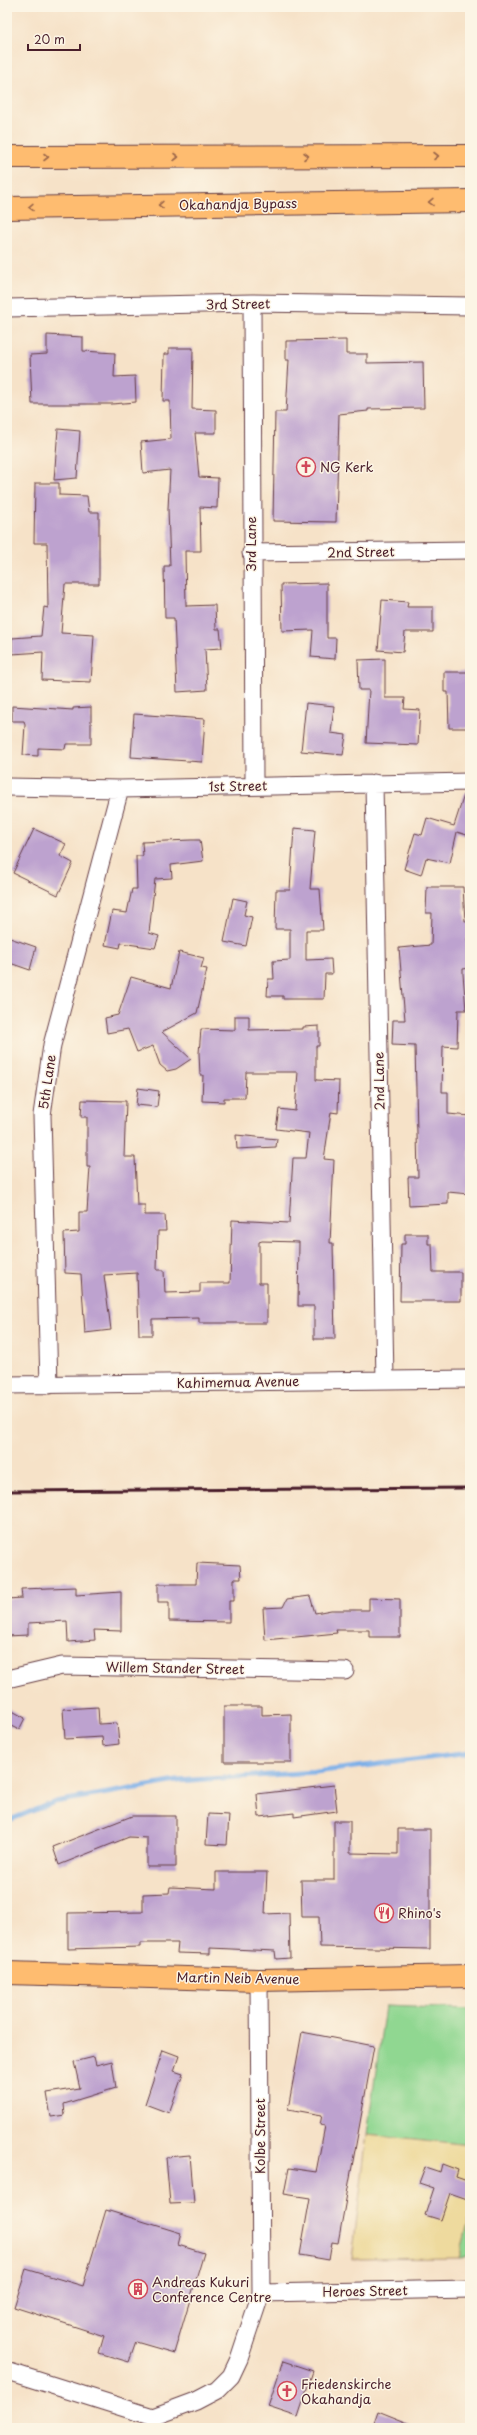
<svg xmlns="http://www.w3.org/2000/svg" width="477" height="2435" viewBox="0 0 477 2435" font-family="'Playpen Sans',sans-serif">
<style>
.green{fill:#90d791;stroke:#6d7b5e}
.sand{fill:#eeda9e;stroke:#9c7c64}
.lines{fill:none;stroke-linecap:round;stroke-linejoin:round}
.stream{stroke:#7cafe8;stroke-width:5}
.building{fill:#bda2cf}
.minor-casing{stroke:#643c43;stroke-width:19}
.major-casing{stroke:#643c43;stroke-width:24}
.highway-casing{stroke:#643c43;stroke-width:24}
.minor{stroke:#fff;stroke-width:17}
.major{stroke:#febc70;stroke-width:22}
.highway{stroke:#febc70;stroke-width:22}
.rail{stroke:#4a1f2b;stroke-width:3}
.oneway{stroke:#9b664a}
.labels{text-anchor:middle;stroke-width:3;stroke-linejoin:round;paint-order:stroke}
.street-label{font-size:13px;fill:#4a1f2b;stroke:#fcf5e5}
.poi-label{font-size:13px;fill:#4a1f2b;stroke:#fcf5e5;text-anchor:start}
</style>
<rect width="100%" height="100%" fill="#fcf5e5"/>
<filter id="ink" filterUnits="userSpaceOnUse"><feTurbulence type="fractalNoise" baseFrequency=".025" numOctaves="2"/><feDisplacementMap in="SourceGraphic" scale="8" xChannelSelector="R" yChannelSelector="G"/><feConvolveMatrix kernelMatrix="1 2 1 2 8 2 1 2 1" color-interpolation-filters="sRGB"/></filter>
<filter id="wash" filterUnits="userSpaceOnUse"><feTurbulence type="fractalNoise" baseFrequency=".012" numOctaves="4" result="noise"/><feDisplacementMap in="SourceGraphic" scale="16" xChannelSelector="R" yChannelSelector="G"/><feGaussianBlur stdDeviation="0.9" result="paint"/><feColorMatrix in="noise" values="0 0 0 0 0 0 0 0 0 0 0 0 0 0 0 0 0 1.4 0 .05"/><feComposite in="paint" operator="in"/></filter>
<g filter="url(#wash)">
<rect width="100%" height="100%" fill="#f6e2c8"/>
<path class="green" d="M385,2006L470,2009V2145L367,2134Z
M470,2216V2257L459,2258Z"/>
<path class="sand" d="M367,2134L470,2145V2216L459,2258L352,2259Z"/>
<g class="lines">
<path class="stream" d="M7,1821L55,1802L177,1781L315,1772L470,1753"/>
</g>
<g id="blocks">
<path class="building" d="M47,335L83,337V351L115,353L114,377L135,376L136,402L112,404H32L30,355L47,354Z
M346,340V354H367V363L423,362L424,408L368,409V411L339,414L336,522L273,521L275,412H286L289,360H286V341Z
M169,348H193L192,409L216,410V433H195L199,477L218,478L217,508L200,507L201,551H185L186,606L215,605L216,629H220L222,648L205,649L207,690L177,692L174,618H165L164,566H170L168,509L170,470L143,473L141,442L171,439L170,401H163L164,354H169Z
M58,429L80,431L77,478L54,480Z
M35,483H59V495L87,496L89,512H99V584H65L61,633L94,635L91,682L42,680L43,652L12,654V638L41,636L44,607L48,608L47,543H34Z
M327,583V638H336L335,659L311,657L313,630L282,631L281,584Z
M382,600L408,602L407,607H433V632H405L403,652L378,650Z
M385,659V698H405L404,709L420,710L418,745L366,743L369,690H359L358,660Z
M444,672H470V728H449L448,692H444Z
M306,703L334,706L331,733L346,735L343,755L301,751Z
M12,706L73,710V708L91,707V744H66L65,749L38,748V756L23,755L25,725L24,721H12Z
M134,714L205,719L202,762L131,757Z
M465,792H470V836L457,832L450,863L426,858L421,875L404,869L415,833L422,835L427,818L454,826Z
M294,828L315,830L310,889H320L323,930H306V960L331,959L332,974H325L324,999H283V996H267L268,979H274L273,961L290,960V929H275L276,890H290Z
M34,829L66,844L60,856L73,863L58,895L13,873Z
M191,840H200L203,861L171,865L172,878L155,879L149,933L159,936L155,948L121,943L120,948L105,945L112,911L127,913L132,889H137L136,856H143L142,842Z
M427,887H463L465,921H470V938H467L470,968L463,969V974L466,1010H458L457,1047L443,1046L442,1092H448V1114L470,1116L469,1194L448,1192V1204L409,1206L408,1177H418L415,1046L392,1045L393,1020H405L399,948L431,945L432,913H426Z
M233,898L247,901L244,915L252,917L246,946L224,942Z
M7,937L36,947L30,970L7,962Z
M179,952L204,958L201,968L207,969L197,1013L162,1032L191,1059L176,1069L167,1071L160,1065L153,1046L137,1052L128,1029L107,1033L105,1018L118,1015L131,977L171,988Z
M235,1016H249V1030L303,1029V1027L319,1026V1046H316V1080L339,1081L338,1113L331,1112L324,1159L334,1160L330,1243H333L335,1339H314V1306H298L299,1242L262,1241L259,1242V1283H267V1323H199V1318L152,1319V1335H139L137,1273L104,1275L111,1330L85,1333L81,1274L65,1273L64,1233L79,1232V1212H87L90,1167H87V1117H81L82,1100L126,1101L124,1157H135L137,1205H145V1215H165L166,1231H158L157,1270H164L165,1293L200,1292V1283H230L232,1220L289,1223L293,1158H306L309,1133L276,1129L279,1109L295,1111L298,1072H246L245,1098H224V1102L202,1101L203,1075H200L199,1053L201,1029L235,1030Z
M138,1088L159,1091L157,1107L136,1105Z
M236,1135L277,1139L276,1147L237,1149Z
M405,1234H428V1244H432L433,1272H461V1301H400L401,1244H405Z
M197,1563L240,1565L241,1579H234V1601H229V1622L169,1621V1602H158V1584H196Z
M76,1587V1595L121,1592V1631L94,1630L95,1640L68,1642L67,1621L28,1623V1635L7,1636V1599L22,1598L21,1589Z
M310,1596L315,1613L331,1610H369V1598L400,1599V1637H369V1630H336L337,1633L265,1640L263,1608L283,1607L287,1599Z
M224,1706H262V1715L291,1714V1762H224Z
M98,1707L99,1724L117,1723L119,1744L103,1746L102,1737L65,1739L63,1709Z
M7,1708L25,1718L19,1730L7,1724Z
M334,1785L337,1811L294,1817V1813L259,1817L257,1794Z
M208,1814L229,1815L227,1845L206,1844Z
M132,1816H176V1867H147V1838L129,1837L59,1865L53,1847Z
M334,1821H350V1853L398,1854V1829H430V1949L320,1947L319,1917H302L301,1880H334Z
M216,1872H267L265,1914L289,1913L290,1958L276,1959L275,1951L210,1948V1954L177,1953L178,1943H140V1947L68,1949V1913L143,1912V1894L169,1893L170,1887L216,1889Z
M302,2032L374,2046L338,2243L332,2242L329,2260L300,2255L310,2198L284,2194L289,2168L316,2172L325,2126L320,2125L322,2115L288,2109Z
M163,2050L179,2056L174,2071L183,2074L169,2113L145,2104Z
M94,2057L96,2065L112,2061L116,2088L64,2104L65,2115L51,2117L47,2093L80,2088L74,2062Z
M190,2155L194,2203L170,2204L166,2157Z
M442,2164L458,2170L456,2177L470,2182V2200L450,2193L441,2220L425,2215L434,2188L419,2183L425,2167L440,2172Z
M106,2210L181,2233L178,2245L204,2253L174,2353L136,2342L129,2362L99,2353L104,2336L14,2307L26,2269L83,2286Z
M283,2361L313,2371L298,2417L268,2407Z
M378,2411L418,2427V2428H372Z"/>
</g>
</g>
<g filter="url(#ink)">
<use href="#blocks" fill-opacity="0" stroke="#643c43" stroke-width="1"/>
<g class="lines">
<g class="minor-casing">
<path id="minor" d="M252,303L254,785
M7,308L252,303L470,306
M251,553L470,550
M374,783L385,1380
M7,787L120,789L470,782
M7,1385L470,1379
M49,1385L42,1115L52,1045L120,789
M7,1679L62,1666L345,1671
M261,2293L470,2289
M7,2371L153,2417L196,2401L217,2390L231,2376L239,2359L261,2293L259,1980"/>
</g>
<g class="major-casing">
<path id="major" d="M7,1973L259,1980L470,1976"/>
</g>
<g class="highway-casing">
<path id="highway" d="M7,157L470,156
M7,208L470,201"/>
</g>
<use href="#minor" class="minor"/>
<use href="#major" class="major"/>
<use href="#highway" class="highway"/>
<path class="rail" d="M7,1491L470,1488"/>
</g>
<defs><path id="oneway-chevron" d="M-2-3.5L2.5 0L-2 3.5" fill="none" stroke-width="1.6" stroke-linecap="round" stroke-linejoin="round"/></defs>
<g class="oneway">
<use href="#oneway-chevron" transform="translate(306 156)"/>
<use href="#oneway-chevron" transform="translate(436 156)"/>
<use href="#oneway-chevron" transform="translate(46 157)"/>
<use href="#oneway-chevron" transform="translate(176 157)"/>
<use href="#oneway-chevron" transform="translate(431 202) rotate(179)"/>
<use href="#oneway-chevron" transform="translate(161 205) rotate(179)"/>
<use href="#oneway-chevron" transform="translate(31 207) rotate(179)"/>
</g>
</g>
<defs>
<g id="church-ring" transform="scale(1)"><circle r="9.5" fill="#fcf5e5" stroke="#d1495b" stroke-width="1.5"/><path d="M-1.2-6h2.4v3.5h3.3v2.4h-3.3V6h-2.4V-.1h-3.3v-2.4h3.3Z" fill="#d1495b"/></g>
<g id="restaurant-ring" transform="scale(1)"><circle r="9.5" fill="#fcf5e5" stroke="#d1495b" stroke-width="1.5"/><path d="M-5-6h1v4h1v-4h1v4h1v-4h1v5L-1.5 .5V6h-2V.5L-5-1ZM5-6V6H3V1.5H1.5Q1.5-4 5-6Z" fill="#d1495b"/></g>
<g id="building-ring" transform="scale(1)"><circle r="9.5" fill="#fcf5e5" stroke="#d1495b" stroke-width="1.5"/><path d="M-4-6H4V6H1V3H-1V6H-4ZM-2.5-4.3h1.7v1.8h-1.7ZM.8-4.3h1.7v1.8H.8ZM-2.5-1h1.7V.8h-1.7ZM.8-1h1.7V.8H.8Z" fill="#d1495b"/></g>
</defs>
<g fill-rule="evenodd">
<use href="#church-ring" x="306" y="467"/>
<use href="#restaurant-ring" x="384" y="1913"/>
<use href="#building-ring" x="138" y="2289"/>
<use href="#church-ring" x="287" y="2391"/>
</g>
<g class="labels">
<g class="street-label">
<text transform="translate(238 204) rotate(-1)" y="5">Okahandja Bypass</text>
<text transform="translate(238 304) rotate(-1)" y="5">3rd Street</text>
<text transform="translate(251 544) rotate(-90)" y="5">3rd Lane</text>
<text transform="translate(361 552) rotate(-1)" y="5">2nd Street</text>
<text transform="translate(238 786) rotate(-1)" y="5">1st Street</text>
<text transform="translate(379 1081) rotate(-91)" y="5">2nd Lane</text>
<text transform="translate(47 1082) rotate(-82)" y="5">5th Lane</text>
<text transform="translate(238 1382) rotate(-1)" y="5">Kahimemua Avenue</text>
<text transform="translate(175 1668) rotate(1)" y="5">Willem Stander Street</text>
<text transform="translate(238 1978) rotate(1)" y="5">Martin Neib Avenue</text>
<text transform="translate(260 2136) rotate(-90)" y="5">Kolbe Street</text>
<text transform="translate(365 2291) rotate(-1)" y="5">Heroes Street</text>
</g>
<g class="poi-label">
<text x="320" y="472">NG Kerk</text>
<text x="398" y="1918">Rhino's</text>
<text x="152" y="2287">Andreas Kukuri<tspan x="152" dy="15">Conference Centre</tspan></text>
<text x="301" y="2389">Friedenskirche<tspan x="301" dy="15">Okahandja</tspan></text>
</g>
</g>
<rect width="477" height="2435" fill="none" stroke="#fcf5e5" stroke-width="24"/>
<path d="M28 44v6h52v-6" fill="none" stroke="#4a1f2b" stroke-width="2"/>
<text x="34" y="44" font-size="12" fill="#4a1f2b" stroke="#fcf5e5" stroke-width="3" paint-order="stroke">20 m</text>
</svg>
